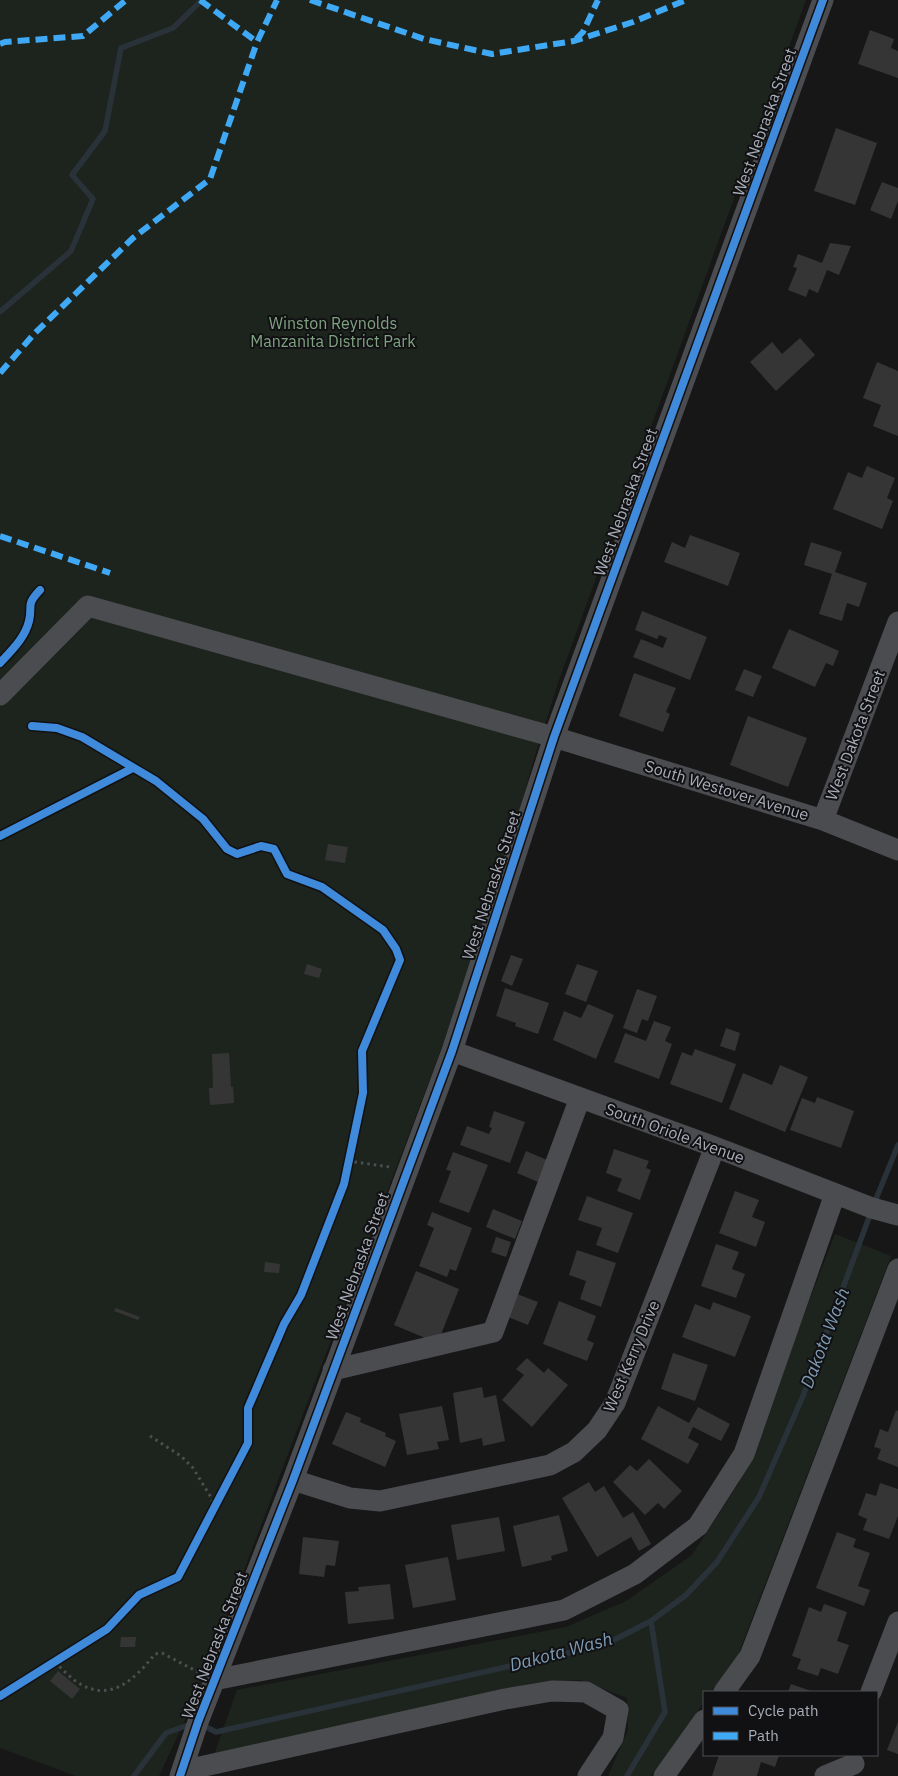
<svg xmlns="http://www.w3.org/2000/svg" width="898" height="1776" viewBox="0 0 898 1776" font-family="'IBM Plex Sans',sans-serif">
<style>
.green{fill:#1d241e}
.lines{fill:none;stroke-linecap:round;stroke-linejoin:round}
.stream{stroke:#2a3239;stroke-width:5.5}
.building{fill:#353536}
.path{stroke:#4d4e52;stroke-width:3;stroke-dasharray:2.5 4;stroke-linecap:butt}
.minor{stroke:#4b4c50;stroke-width:21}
.quiet{stroke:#3fa9f5;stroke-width:6;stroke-dasharray:12 6;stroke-linecap:butt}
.cycleway-casing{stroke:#111113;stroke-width:11}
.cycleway{stroke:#408adc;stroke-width:8}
.labels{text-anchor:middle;stroke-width:4;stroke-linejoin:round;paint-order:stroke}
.street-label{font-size:16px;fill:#a8adb8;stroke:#111113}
.park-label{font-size:16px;fill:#7fa381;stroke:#111113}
.water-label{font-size:18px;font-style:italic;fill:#7f9bb3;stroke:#111113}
</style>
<rect width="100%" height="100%" fill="#171717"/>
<path class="green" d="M0,0H806L558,683L532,765L510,849L443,1044L198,1692L159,1776H76L0,1748Z
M835,1234L891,1256L738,1655L711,1692H704V1702L651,1776H608L628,1730L627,1698L580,1680L529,1684L214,1755L237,1690L566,1627L626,1601L692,1555L739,1483Z"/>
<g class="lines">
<path class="stream" d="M0,312L71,251L93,199L72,175L105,131L121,48L173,28L202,0
M874,1204L898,1145
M202,1725L216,1732L604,1645L651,1621L686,1595L717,1562L759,1497L803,1396L871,1212
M134,1776L166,1733L191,1724
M627,1776L665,1712L651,1621"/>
</g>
<path class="building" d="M870,30L894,39L891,48L898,51V78L858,64Z
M836,128L877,143L855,205L814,191Z
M882,182L898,188V201L891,219L870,210Z
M830,243L851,246L839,275L827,270L818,293L809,289L806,297L788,290L797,268L793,267L798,254L822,263Z
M800,338L815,355L776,391L750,362L772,342L782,354Z
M877,362L898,371V436L873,426L881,405L863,398Z
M867,466L895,478L887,498L893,501L882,529L833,509L848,472L862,478Z
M690,535L740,553L728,586L664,562L672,542L685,548Z
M811,542L842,552L835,572L867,583L859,607L847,603L842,621L819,614L832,574L804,565Z
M642,611L707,637L690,680L633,657L641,639L663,648L667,638L659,635L657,639L635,630Z
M789,629L839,651L833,666L826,663L815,687L772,668Z
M744,669L762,676L753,697L735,690Z
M634,673L676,688L666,712L670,714L663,732L619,716Z
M748,716L807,738L788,787L730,765Z
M328,844L348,847L345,863L325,860Z
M511,955L523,959L512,986L501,981Z
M307,964L322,969L319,978L304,974Z
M577,964L598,971L586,1002L565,994Z
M505,988L549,1003L538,1034L515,1026L516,1023L496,1016Z
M637,989L657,996L648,1021L642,1019L637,1033L623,1028Z
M588,1004L614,1015L596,1059L553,1040L564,1011L581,1018Z
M654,1021L671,1027L665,1041L672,1044L659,1079L614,1062L625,1033L646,1041Z
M726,1028L740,1033L735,1051L720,1046Z
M695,1049L736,1064L722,1103L670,1084L682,1052L692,1056Z
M229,1053L231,1087H233L234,1103L210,1105L209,1088H213L212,1054Z
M780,1065L808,1077L785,1132L729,1109L743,1073L772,1085Z
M817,1097L854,1111L841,1148L790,1130L802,1098L815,1103Z
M494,1111L525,1122L510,1163L460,1145L467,1126L489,1134L492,1128L489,1127Z
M614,1149L649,1161L646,1168L651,1170L640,1200L617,1191L622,1179L606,1173Z
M526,1151L547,1160L538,1182L517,1173Z
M453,1152L488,1165L469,1213L439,1202L451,1171L446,1170Z
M735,1191L759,1200L752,1217L765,1222L756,1247L719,1233Z
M587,1196L633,1213L618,1253L596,1245L602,1228L578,1220Z
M493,1209L522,1221L515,1239L486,1227Z
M432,1212L472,1228L456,1271L450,1269L447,1277L419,1266L434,1228L427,1225Z
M496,1237L511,1242L506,1257L491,1252Z
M716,1244L739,1252L732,1269L745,1274L736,1298L701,1286Z
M577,1250L616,1263L601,1307L580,1299L586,1281L569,1275Z
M265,1262L280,1264L279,1273L264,1272Z
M416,1271L459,1289L440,1337L430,1340L394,1325Z
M517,1294L538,1302L528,1325L508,1317Z
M559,1301L596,1316L587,1340L594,1343L587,1361L543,1344Z
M713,1302L751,1316L735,1357L682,1337L695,1304L710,1310Z
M116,1308L140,1317L138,1320L114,1311Z
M673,1353L708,1365L695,1401L661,1389Z
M527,1358L544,1373L548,1368L568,1385L532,1427L502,1400L524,1375L516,1369Z
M482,1387L484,1398L496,1395L505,1441L483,1446L482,1438L460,1443L453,1393Z
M442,1406L449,1440L437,1442L439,1449L407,1455L399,1414Z
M658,1406L689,1423L698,1407L730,1424L721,1441L693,1427L688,1438L699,1444L688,1464L641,1439Z
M896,1410L898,1411V1467L877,1459L881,1449L874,1447L880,1429L888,1432Z
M346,1412L361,1418L360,1422L386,1433L385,1436L396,1441L385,1467L332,1444Z
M649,1459L682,1491L664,1509L658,1503L645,1515L613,1482L630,1465L637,1471Z
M589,1482L595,1492L604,1486L623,1518L633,1512L651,1544L639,1551L631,1537L597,1557L562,1498Z
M880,1483L898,1489V1516L889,1539L863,1530L867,1519L858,1515L866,1493L876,1496Z
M559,1515L568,1551L551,1556L552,1560L522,1567L513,1526Z
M499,1517L505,1551L457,1560L451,1525Z
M837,1532L856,1539L853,1547L870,1553L858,1586L870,1590L864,1606L816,1588Z
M303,1537L339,1541L335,1566L326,1565L324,1577L299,1574Z
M448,1557L456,1600L413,1608L405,1565Z
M390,1584L394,1619L348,1624L345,1592L359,1591L358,1587Z
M824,1604L847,1612L837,1641L849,1645L838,1674L821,1668L818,1676L797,1669L801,1659L792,1656L809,1607L821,1612Z
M121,1637H136L135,1647H120Z
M58,1671L80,1689L72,1699L50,1681Z
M791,1684L814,1692H788Z
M898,1722V1754L887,1750Z
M719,1755H779L775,1767L761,1762L757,1776H712Z"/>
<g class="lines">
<path class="path" d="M348,1161L390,1167
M150,1436L181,1456L193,1468L212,1499L213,1510
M55,1662C63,1670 72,1680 82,1685C114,1702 137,1676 155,1654L162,1653L198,1672"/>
<path class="minor" d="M0,695L88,606L554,737L823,820L898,850
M823,820L898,622
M452,1051L715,1147L872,1208L898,1215
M333,1370L493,1332L580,1098
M293,1480L350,1498L380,1501L550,1465L574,1452L597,1430L615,1403L715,1147
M214,1680L564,1610L635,1574L698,1526L744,1454L835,1194
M724,1692L750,1656L898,1269
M871,1692L898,1622
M182,1771L505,1699L552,1691L586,1692L618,1710L613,1738L588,1776
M180,1776L198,1722L293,1480L452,1051L554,737L823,0
M664,1776L704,1720
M825,1776L854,1764"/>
<path class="quiet" d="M200,0L257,42L277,0
M310,0L424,39L492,54L574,41L633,22L686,0
M576,39L583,32L598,0
M0,44L5,42L83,36L126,0
M0,373L34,334L133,238L210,179L257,42
M0,536L110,573"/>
<g class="cycleway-casing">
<path id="cycleway" d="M0,663C11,651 25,638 29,621C33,605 25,606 40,590
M0,836L133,768
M0,1696L107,1629L139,1595L178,1577L248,1443V1408L284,1324L301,1295L344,1184L363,1093L362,1051L400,960L396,949L383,930L322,887L287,874L274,849L261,846L237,854L227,849L203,819L156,781L82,737L57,728L32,726
M180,1776L198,1722L293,1480L452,1051L554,737L823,0"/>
</g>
<use href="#cycleway" class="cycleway"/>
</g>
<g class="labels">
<g class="street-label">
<text transform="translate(764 122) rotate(-70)" y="6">West Nebraska Street</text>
<text transform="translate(625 502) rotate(-70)" y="6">West Nebraska Street</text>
<text transform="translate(855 735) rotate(-69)" y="6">West Dakota Street</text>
<text transform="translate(727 790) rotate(17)" y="6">South Westover Avenue</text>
<text transform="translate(491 885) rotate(-72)" y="6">West Nebraska Street</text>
<text transform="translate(675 1133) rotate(20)" y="6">South Oriole Avenue</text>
<text transform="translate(357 1266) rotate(-70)" y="6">West Nebraska Street</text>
<text transform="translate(631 1356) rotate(-67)" y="6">West Kerry Drive</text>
<text transform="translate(214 1645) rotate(-69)" y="6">West Nebraska Street</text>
</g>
<g class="park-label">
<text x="333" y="329">Winston Reynolds<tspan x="333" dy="18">Manzanita District Park</tspan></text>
</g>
<g class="water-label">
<text transform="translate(825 1338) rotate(-69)" y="6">Dakota Wash</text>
<text transform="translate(561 1652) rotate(-15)" y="6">Dakota Wash</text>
</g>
</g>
<rect x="703" y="1691" width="175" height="65" fill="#111113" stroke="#4d4f55"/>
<rect x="713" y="1707" width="25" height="8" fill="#408adc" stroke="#4d4f55"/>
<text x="748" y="1716" font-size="15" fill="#a8adb8">Cycle path</text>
<rect x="713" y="1732" width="25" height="8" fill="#3fa9f5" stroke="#4d4f55"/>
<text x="748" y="1741" font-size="15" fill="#a8adb8">Path</text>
</svg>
